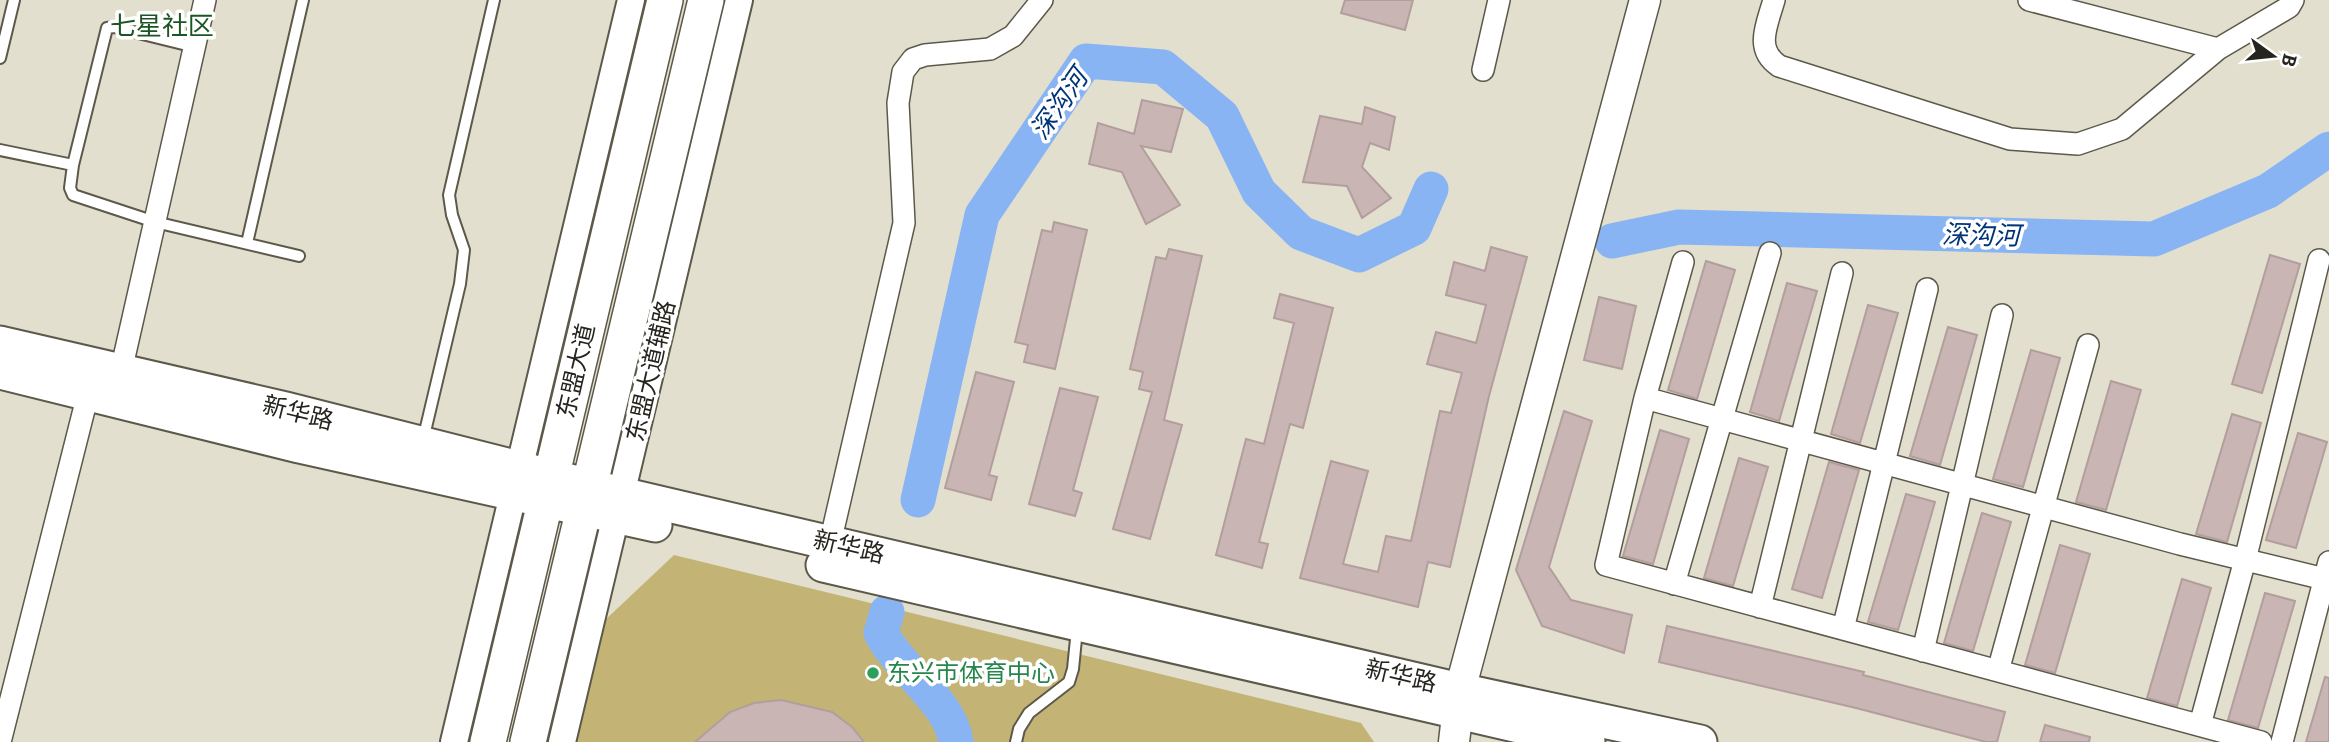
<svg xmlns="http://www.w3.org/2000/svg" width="2329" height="742" viewBox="0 0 2329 742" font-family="Bitter,'Noto Sans SC',serif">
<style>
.green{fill:#c3b475}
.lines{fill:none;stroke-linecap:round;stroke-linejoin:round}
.river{stroke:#89b4f3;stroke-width:35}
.building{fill:#c9b5b3;stroke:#b29e9c;stroke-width:2}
.service-casing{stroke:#5d594a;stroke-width:14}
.minor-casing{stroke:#5d594a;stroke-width:24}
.tertiary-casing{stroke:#5d594a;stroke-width:30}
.secondary-casing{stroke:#5d594a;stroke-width:33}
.primary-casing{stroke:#5d594a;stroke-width:37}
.trunk-casing{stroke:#5d594a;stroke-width:38}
.service{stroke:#fff;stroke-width:10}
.minor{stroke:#fff;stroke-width:21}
.tertiary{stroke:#fff;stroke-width:26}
.secondary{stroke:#fff;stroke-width:30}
.primary{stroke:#fff;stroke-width:33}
.trunk{stroke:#fff;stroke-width:35}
.leisure-dot{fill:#2e9e5b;stroke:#fff;stroke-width:2.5}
.labels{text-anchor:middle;stroke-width:7;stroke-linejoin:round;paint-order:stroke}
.street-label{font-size:24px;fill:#26241e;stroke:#fff}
.leisure-label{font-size:24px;fill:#27864d;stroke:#fff;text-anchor:start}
.neighbourhood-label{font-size:26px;fill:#1c5523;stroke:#fff}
.water-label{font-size:26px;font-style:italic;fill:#003478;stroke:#fff}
</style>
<rect width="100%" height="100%" fill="#e3dfce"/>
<path class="green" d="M674,555L1361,723L1374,742H575L603,622Z"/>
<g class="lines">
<path class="river" d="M1612,241L1679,227L2154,239L2268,191L2329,149
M918,500L982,215L1086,61L1163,67L1222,116L1259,192L1301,233L1359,255L1414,228L1431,189
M887,612L881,633C899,669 951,702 956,742"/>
</g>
<path class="building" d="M1345,0H1413L1405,30L1341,13Z
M1142,100L1183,109L1171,152L1141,146L1180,205L1146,224L1122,172L1089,164L1098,123L1134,134Z
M1365,107L1395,117L1389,150L1370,143L1362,167L1391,198L1362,218L1347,186L1303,182L1320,116L1362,124Z
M1054,222L1087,230L1055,369L1024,362L1028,345L1015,342L1042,230L1052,232Z
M1491,247L1527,257L1489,396L1450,567L1428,562L1418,607L1300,578L1331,461L1368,471L1343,564L1378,572L1386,536L1411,541L1440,411L1451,413L1462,373L1427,364L1436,332L1476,343L1486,305L1446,295L1454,262L1485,271Z
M1169,249L1202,256L1164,420L1182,425L1150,539L1113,529L1152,392L1139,389L1143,372L1130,369L1156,257L1166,259Z
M2270,255L2300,264L2262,393L2232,384Z
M1706,261L1735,270L1697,399L1668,390Z
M1787,283L1817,291L1779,421L1750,412Z
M1280,294L1333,308L1303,428L1290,424L1259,542L1268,544L1262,568L1216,555L1246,439L1264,444L1294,323L1274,318Z
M1599,297L1636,306L1622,369L1584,360Z
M1868,305L1898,313L1860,443L1831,434Z
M1948,327L1977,335L1940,465L1910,456Z
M2031,350L2060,358L2023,487L1993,479Z
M976,372L1014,382L989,475L997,477L991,500L945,488Z
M2111,381L2141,390L2106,510L2076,502Z
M1060,388L1098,397L1073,490L1082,493L1075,516L1029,504Z
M1564,411L1592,421L1549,567L1571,600L1632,615L1624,653L1542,626L1516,570Z
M2232,414L2261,423L2227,542L2196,534Z
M1660,430L1689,439L1653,564L1623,556Z
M2298,433L2327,442L2296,548L2266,540Z
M1739,458L1768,467L1733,586L1704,578Z
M1829,462L1859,470L1822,598L1792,589Z
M1906,494L1935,502L1898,630L1868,622Z
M1982,513L2011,522L1973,651L1944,643Z
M2060,545L2090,554L2055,673L2025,665Z
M2182,579L2211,588L2177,706L2147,698Z
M2265,593L2295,601L2258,728L2228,720Z
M1667,626L1864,672L1863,675L2005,712L1997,742H1986L1856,708L1659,662Z
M2325,677L2329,678V742H2306Z
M781,700L832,712L852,727L864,742H695L730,712L754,703Z
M2045,725L2090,737L2089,742H2040Z"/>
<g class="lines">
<g class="service-casing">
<path id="service" d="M195,47L114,27L107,28L73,165L70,188L73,195L155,222L299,256
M0,58L14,0
M0,150L73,165
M247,243L303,0
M423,440L460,284L464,250L452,215L449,195L494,0
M1016,742L1019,729L1029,713L1069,682L1073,669L1077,629"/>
</g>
<g class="minor-casing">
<path id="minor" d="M1774,0C1767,25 1754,49 1779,66L2010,139L2078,144L2122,129L2218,49L2289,7L2293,0
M2029,0L2218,49
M1483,70L1499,0
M1683,262L1645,398L1606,565L2261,742
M121,371L205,0
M1645,398L2180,544L2329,580
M830,543L904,223L898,103L903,72L913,59L925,55L990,49L1013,36L1042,0
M1674,584L1770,253
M1760,607L1842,273
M1843,629L1927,289
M1923,651L2002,315
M1998,671L2088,345
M2200,725L2245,560L2319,260
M0,742L88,394
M2282,742L2329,562"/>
</g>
<g class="tertiary-casing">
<path id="tertiary" d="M454,742L631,0
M562,742L739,0"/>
</g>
<g class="secondary-casing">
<path id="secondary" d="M1454,742L1460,690L1645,0"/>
</g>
<g class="primary-casing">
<path id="primary" d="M0,343L286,409L621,494L1460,690L1700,742
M0,372L299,446L655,525
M823,565L1588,742"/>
</g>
<g class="trunk-casing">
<path id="trunk" d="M488,742L665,0
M528,742L706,0"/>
</g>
<use href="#service" class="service"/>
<use href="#minor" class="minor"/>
<use href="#tertiary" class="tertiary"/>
<use href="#secondary" class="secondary"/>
<use href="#primary" class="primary"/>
<use href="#trunk" class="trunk"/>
</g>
<circle class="leisure-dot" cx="873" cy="673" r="7"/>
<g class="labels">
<g class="street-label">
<text transform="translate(576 371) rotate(-77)" y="8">东盟大道</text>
<text transform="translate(651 371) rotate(-77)" y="8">东盟大道辅路</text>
<text transform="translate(298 413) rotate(14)" y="8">新华路</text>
<text transform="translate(849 547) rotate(13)" y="8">新华路</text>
<text transform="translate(1401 676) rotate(13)" y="8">新华路</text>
</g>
<g class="leisure-label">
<text x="887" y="681">东兴市体育中心</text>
</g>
<g class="neighbourhood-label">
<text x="162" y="35">七星社区</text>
</g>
<g class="water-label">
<text transform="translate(1059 104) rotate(-55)" y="9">深沟河</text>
<text transform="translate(1981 235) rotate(1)" y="9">深沟河</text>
</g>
</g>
<g transform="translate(2273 56) rotate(105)" stroke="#ffffff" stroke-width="5" paint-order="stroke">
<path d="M0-5L12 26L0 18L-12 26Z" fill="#26241e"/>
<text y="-10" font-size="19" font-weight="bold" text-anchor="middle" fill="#26241e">B</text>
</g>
</svg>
